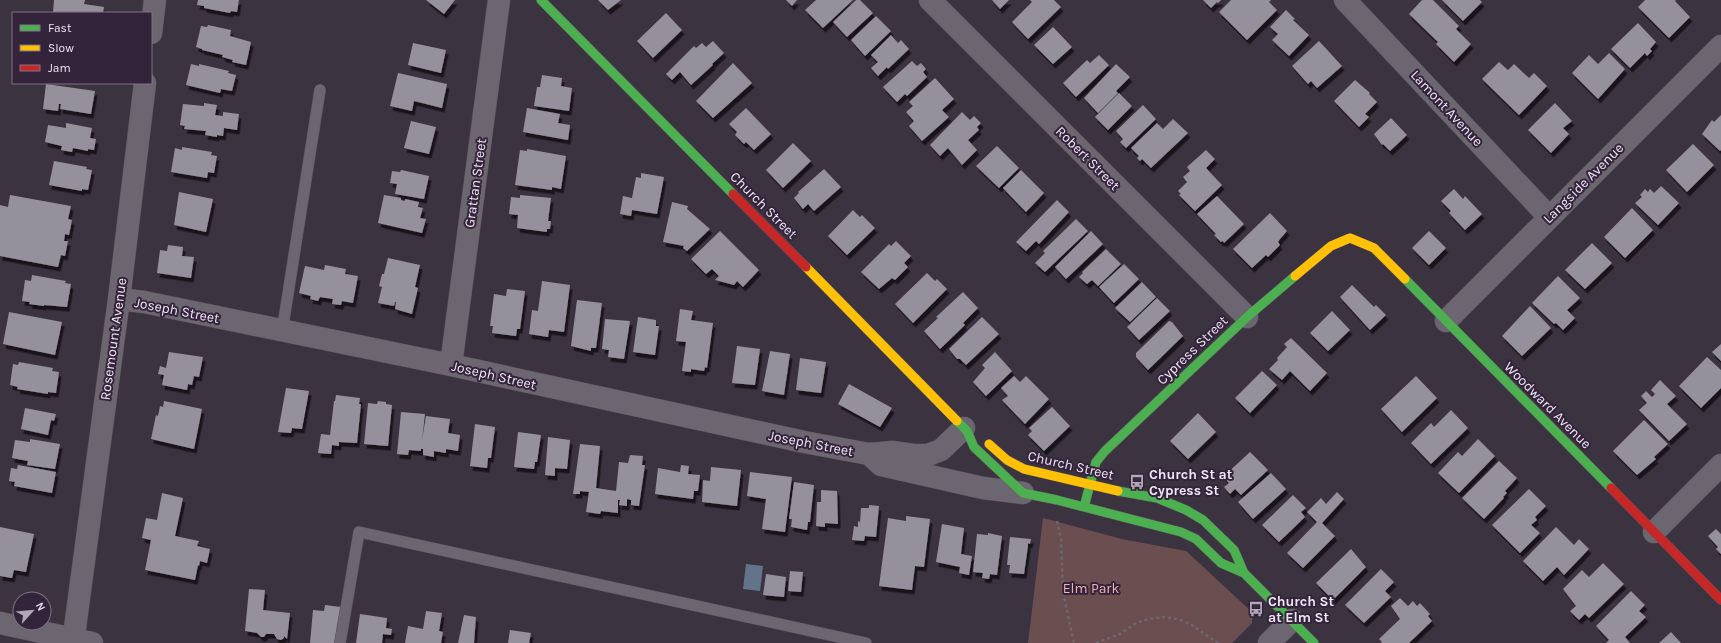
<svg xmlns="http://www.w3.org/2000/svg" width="1721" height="643" viewBox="0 0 1721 643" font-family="Karla,sans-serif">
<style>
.green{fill:#6b4e50}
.water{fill:#61748a}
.building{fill:#94909c;filter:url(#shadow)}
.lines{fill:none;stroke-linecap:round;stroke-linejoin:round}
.lane-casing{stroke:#59515c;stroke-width:12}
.street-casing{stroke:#59515c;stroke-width:23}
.fast-casing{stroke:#59515c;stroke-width:10}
.slow-casing{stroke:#59515c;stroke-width:10}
.jam-casing{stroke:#59515c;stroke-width:10}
.path{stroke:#6d6870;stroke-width:2.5;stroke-dasharray:3 3;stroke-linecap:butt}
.lane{stroke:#6c6670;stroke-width:11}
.street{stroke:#6c6670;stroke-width:22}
.fast{stroke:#4caf50;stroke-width:9}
.slow{stroke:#ffc107;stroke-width:9}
.jam{stroke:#c62828;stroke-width:9}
.labels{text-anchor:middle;stroke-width:4;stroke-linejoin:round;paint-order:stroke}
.street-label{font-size:14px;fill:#f0e6f5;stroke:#34243b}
.poi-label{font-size:14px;font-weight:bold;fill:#f0e6f5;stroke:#34243b;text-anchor:start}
.park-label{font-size:14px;fill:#f1b2b3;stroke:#34243b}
</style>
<defs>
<filter id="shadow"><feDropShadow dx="2.5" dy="4.5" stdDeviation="0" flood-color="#0009"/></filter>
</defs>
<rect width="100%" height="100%" fill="#3c3340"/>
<path class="green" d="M1043,518L1122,539L1186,551L1253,613L1252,623L1232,643H1028Z"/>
<path class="water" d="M746,564L763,566L760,591L743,589Z"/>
<path class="building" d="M54,0H85L84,4L104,7L103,13H53Z
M198,0H239L237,12L231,11L230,13L204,8V6L197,5Z
M426,0H455L444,14Z
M598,0H621L608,10Z
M786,0H797L792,6Z
M816,0H853L823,28L805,10Z
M856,0H860L873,13L847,37L833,22Z
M992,0H1009L1000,9Z
M1030,0H1054L1061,7L1028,39L1012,22L1032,2Z
M1203,0H1221L1218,3L1217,2L1211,8Z
M1231,0H1271L1269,2L1277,10L1247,40L1219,12Z
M1422,0H1433L1459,26L1456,29L1471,44L1454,62L1436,44L1438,42L1409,14Z
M1442,0H1480L1482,2L1463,21Z
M1645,0H1676L1675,1L1690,17L1669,38L1638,7Z
M1286,10L1295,19L1293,20L1309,35L1289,56L1272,40L1278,34L1270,27Z
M666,13L682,30L653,58L637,41Z
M876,16L891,31L865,56L851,40Z
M1638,23L1656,42L1650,49L1652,51L1647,56L1645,53L1630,68L1611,49Z
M208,25L231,30L230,36L251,42L246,65L232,62L233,60L222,57L223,55L202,50V49L196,47L201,26L207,27Z
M1053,27L1072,47L1053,64L1034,45Z
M891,35L898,43L901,40L909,49L888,69L887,67L878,76L871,68L878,62L871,55Z
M713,41L724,53L712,64L713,65L691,85L680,72L672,80L666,74L694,46L696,48L702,43L706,47Z
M1319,41L1342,66L1317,88L1311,81L1308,84L1292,66Z
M413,43L446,50L441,73L408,65Z
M1609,53L1625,69L1598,99L1572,73L1589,55L1598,64Z
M1099,55L1109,65L1076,97L1063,83L1087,60L1090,63Z
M912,61L917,66L921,63L926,69L923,72L927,77L907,96L905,94L897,102L883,87Z
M1499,62L1508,70L1514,64L1529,78L1534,73L1547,86L1519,115L1482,79Z
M733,63L752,83L713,118L696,101Z
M191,64L199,66V64L229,71L228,73L236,75L232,91L221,89L220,93L186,85Z
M1116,64L1130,77L1116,91L1118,93L1098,113L1084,98Z
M398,73L447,84L442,108L414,101L412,111L390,106Z
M542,75L562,78L561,86L572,88L569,111L534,106L537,87H540Z
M935,78L954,99L942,110L949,117L922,141L909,126L914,121L906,112L913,106L909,102Z
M1355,80L1369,92L1370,93L1369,94L1377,102L1365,114L1369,117L1359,127L1334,101Z
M46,84L95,91L91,114L60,109L61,104H59L58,111L43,109Z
M1119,93L1132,106L1108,130L1095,117Z
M204,103L217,105L215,115L223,116V112L239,114L237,130L224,128L223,136L217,135V137L205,135L206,131L184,129L185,126L180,125L183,104L204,106Z
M1555,103L1572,121L1563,128L1569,134L1551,153L1528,130Z
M1143,105L1156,119L1126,148L1120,142L1123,139L1116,131Z
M527,108L560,114L558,123L570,125L568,140L523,132Z
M746,108L771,134L754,150L746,142L744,144L735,135L737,132L729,124Z
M962,112L970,120L974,116L981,123L977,127L979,130L968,140L977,150L962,165L948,148L940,156L930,145Z
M1721,115V150L1720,151L1702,134L1712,120L1714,122Z
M1391,118L1407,135L1390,151L1383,144L1382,145L1374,134Z
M1173,119L1188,133L1151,168L1142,159L1140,161L1137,158L1139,156L1131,148L1157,123L1163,129Z
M411,121L436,127L429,154L404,148Z
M66,123L92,128L90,138L96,139L94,150L88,149V151L73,148L72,152L61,150L62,146L45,142L48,125L66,128Z
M793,143L811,161L783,188L766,170Z
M1693,144L1714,165L1687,192L1666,170Z
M997,146L1019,168L999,188L976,166Z
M182,147L212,152L211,155L217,156L214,173L208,172L207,178L171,172L175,148L182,150Z
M527,149L566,156L561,189L552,187V190L515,185L520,150L527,151Z
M1206,150L1215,159L1206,168L1222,185L1195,211L1179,195L1181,194L1178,191L1187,182L1183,177L1190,171L1187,167Z
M54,161L87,167L86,169L92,170L88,190L82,189V191L49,185Z
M824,169L841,187L814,211L808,204L803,209L794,198L799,193L798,192Z
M401,170L429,176L424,199L395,194L397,184L390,183L392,171L400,172Z
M1021,170L1044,193L1026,212L1003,188Z
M641,173L664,177L657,214L632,210L631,216L620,214L623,196L632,198L636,177L641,178Z
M1661,186L1679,203L1658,225L1635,203L1642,197L1640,195L1645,189L1648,192L1650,189L1654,193Z
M1454,189L1463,199L1465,196L1482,214L1465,230L1449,213L1451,211L1441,201Z
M179,192L213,199L206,232L174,225Z
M10,195L71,206L68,219L72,220L69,235L65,234L64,241H68L65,256L61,255L58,267L0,256V205L8,207Z
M384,195L401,198V200L405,201V199L419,202L418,207L423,208L420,218L426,219L422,233L378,223Z
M520,195L551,198L548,221H551L550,229H547V232L517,228L518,215L509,214L511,197L520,198Z
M1217,196L1244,224L1224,243L1223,241L1221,242L1214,235L1216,234L1197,214Z
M1057,200L1069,212L1039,244L1036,241L1026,251L1016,242Z
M672,202L688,206L687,209L710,229L687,251L683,248L684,246L663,242Z
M1632,208L1653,230L1625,258L1604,237Z
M853,210L860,217L862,215L875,228L847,255L828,236Z
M1270,213L1287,231L1280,239L1278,242L1280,245L1268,257L1266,255L1252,268L1233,249Z
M1076,219L1088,231L1045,272L1035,263L1045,253L1043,251Z
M720,231L759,270L743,287L737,281L734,285L715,280L719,276L712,269L706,274L691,259Z
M1091,231L1103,244L1066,279L1055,267Z
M1429,231L1446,248L1429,265L1412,248Z
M896,241L911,256L904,263L908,267L895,280L892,278L879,289L861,272L889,244L891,246Z
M1592,243L1612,263L1585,289L1565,270Z
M168,245L183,247L182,256L194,257L191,278L157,273L160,250L167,251Z
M1106,249L1121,264L1098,286L1092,280L1087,284L1079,277L1083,273L1082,272Z
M388,258L420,265L415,287L418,288L412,314L395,309L396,302H395L394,306L378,303L382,287L379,286L382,274H384Z
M1124,264L1139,279L1114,303L1099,287Z
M325,265L346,269L345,274L358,276L353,303L342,301L341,305L332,304L333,299L320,297L318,301L310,299L311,296L299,293L305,266L324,270Z
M927,273L935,281L937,279L947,289L913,323L895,304Z
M32,275L66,281L65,283L71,284L67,307L44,305V306L29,304L30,302L22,301L25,280L31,281Z
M1558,276L1580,298L1567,310L1575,318L1563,330L1556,323L1554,324L1532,303Z
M542,281L570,285L564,332L549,330L548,337L529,334L532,310L538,311Z
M1142,282L1156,297L1130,322L1115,308Z
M1352,285L1374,307L1376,305L1386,315L1370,330L1340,297Z
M507,289L525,291L520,329H517L516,336L492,333L493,326H490L494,294L506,296Z
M963,292L978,308L963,323L965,325L940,349L924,331L938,318L936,317Z
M1157,298L1170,311L1139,340L1127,327Z
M577,300L602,303L596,348H591V351L571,346Z
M1530,306L1551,328L1522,356L1502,336Z
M680,309L693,311L691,320L713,323L707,368L705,367L704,371L691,369V372L682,371L686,342L676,341Z
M1332,311L1350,330L1328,351L1310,333Z
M9,312L62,322L55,355L3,344Z
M638,317L656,320V326H659L655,355L633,352Z
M982,317L999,334L966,365L960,359H957L949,349Z
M605,319L630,321L624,359L608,357L609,350L602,349Z
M1169,321L1172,322L1183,336L1148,370L1136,357V353Z
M1291,338L1327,373L1310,391L1290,371L1282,380L1269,369L1278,360L1277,358L1287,347L1284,344Z
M1721,344V361L1712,352Z
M737,346L760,349L755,385L732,383Z
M770,351L790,354L784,395L762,391Z
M169,352L203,357L199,377L194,376L192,385L188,384L187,390L162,385L164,375L158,374L160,366L166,368Z
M995,352L1012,371L986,396L973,382L985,368L982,365Z
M1707,357L1721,370V388L1701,408L1679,386Z
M800,358L826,362L821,393L796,390Z
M19,362L53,368L52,371L59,372L56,393L48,392V394L17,389L18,387L10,385L13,364L18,365Z
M1262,371L1277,385L1250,413L1235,398Z
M1014,376L1020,382L1026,376L1049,399L1025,424L1002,400L1008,396L1001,388Z
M1416,376L1437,398L1402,432L1381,409Z
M1660,380L1676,396L1667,404L1687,424L1669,441L1639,410L1647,403L1641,396L1646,391L1652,397L1655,394L1651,390Z
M849,384L892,408L880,427L838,404Z
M286,388L309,391L302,429L292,428L291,433L278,432Z
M336,395L360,398L359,404H361L357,443L339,442V446L332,445L331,454L318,453L321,434L330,435L334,401H335Z
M164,401L202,409L194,449L151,439L156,415L158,416L160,406L163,407Z
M378,401L386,402V404L392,405L388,446L364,444L368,403L377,404Z
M1052,407L1070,426L1044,451L1028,435L1032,431L1029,428Z
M25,408L56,414L54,421L51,420L48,435L21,429Z
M1451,410L1468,428L1431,464L1411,443L1431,423L1434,427Z
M401,412L425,414L422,440L426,416L450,419L448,433L460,435L458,451L446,449V453L434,451V457L423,455V449H421V451L409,450L408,455L397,454Z
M1198,413L1216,432L1188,459L1170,441Z
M1644,420L1668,444L1654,457L1656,459L1637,475L1613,451Z
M475,424L495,427L491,458H488L487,468L470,466Z
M518,432L541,435L537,462H535L534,469L514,467Z
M548,437L570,440L567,469L555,468V476L545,475Z
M30,439L60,444L55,469L27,465L28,461L12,458L15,440L30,442Z
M1478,439L1495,456L1459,493L1438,473L1458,452L1462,456Z
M580,444L600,446L596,488L616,491L619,462L628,463L630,455L643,456L642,465H645L639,506L631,505V500L627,499V506L619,505L620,500H618V513L601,511L600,514L586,512L589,492L580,491V494H573Z
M1250,452L1268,470L1241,495L1235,489L1230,494L1224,487L1229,483L1223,477Z
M1499,461L1517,478L1505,491L1507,493L1503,497L1504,498L1484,519L1462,498Z
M18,465L56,472L52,493L14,486L15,482L9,481L11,468L17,469Z
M681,465L689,466L688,474L700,475L698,491H694L693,499L655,494L658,468L680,472Z
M711,467L741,470L737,506L702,502L703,480L710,481Z
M750,472L792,477L785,532L762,529L766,499L747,496Z
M1271,473L1286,489L1253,519L1238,502Z
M794,482L814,485L810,522H808L807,530L791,527L792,519H789Z
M1529,489L1546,506L1535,517L1537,520L1531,525L1540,533L1520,553L1492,525Z
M821,490L837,491L838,524L825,523V527L816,526L817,502H821Z
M1337,492L1344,499L1322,523L1335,536L1303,568L1287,553L1317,522L1307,512L1321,498L1326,504Z
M162,493L183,498L175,536L199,541L197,546L210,549L207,563L200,561L199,566L198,565L195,580L145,570L151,540L142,538L146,518L157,520Z
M1293,495L1306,508L1301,512L1305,517L1279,542L1262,525Z
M869,505L879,506L876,537L865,536L864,541L852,540L854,526L858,527V521L860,522L861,508H869Z
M906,516L930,519L924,567L915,566L912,590L879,586L888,518L906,521Z
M942,524L964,528L961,554L972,556L969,575L959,573L960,567L936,562Z
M0,527L34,534L26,572L14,570L12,578L0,576Z
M1556,527L1574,545L1579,539L1589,549L1564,575L1557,567L1543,581L1523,561Z
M1716,529L1721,534V554L1716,549L1718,547L1708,536Z
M988,533L1002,536L997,575L990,574L989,579L982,578L983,573L973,572L977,534L988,535Z
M1010,537L1031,539L1030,544L1028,543V546L1024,574L1009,573L1010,565H1007Z
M1351,549L1366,567L1333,600L1316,583Z
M1603,563L1624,584L1589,618L1585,614L1579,620L1570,611L1576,606L1563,589L1582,570L1589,577Z
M1381,569L1394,582L1385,591L1391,597L1364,623L1345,605Z
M790,571L803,572L801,592L788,591Z
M766,574L786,577L784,597L763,595Z
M249,589L265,590L263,610L290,613L287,639L284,636V638L281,640L277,639L274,634H266L264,637H261L257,633L245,631Z
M1631,591L1645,605L1639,611L1646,617L1625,637L1630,643H1606L1609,640L1596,626Z
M1400,598L1408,606L1413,601L1417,606L1420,603L1430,614L1428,616L1432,621L1409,643H1380L1382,642L1379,639L1400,619L1391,606Z
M325,605L341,607L338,643H310L313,610L324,611Z
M426,611L442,613L439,631L443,632L441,643H405L408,626L423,629Z
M360,614L387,618L386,628L392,629L391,635L383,634L382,643H356Z
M464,615L476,617L474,643H458Z
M510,630L531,633L529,643H508Z
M1671,632L1681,643H1659Z"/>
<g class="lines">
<g class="lane-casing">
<path id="lane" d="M282,332L320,90
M340,643L359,532L866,643"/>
</g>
<g class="street-casing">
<path id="street" d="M930,0L1247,317
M1345,0L1549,217
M151,33L155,0
M119,299L144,302L451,365L804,442L869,454L892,452L913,455H928L941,450L964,428
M1446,321L1721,46
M451,365L499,0
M869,454L881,465L983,488L1023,493
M1654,532L1721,465
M0,623L92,643
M73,643L119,299L145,83
M1269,643L1292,620"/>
</g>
<g class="fast-casing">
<path id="fast" d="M541,0L733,194
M1405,279L1611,488
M957,421L967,431L974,447L1023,493L1057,500L1181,532L1196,539L1221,563L1244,573L1314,643
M1118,491L1157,498L1186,510L1203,520L1234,550L1244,573
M1084,507L1096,462L1105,451L1247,317L1295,276"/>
</g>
<g class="slow-casing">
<path id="slow" d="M806,267L957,421
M1295,276L1331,246L1350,238L1374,248L1405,279
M989,444L1007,460L1024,469L1118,491"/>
</g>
<g class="jam-casing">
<path id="jam" d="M733,194L806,267
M1611,488L1721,600"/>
</g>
<path class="path" d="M1057,521L1061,539L1063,592L1074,643
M1096,643L1120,634L1136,623L1149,619L1163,617L1178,619L1190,624L1218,643"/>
<use href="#lane" class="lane"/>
<use href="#street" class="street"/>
<use href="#fast" class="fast"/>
<use href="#slow" class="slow"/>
<use href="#jam" class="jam"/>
</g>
<defs>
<g id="bus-bare" transform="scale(1.2)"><path d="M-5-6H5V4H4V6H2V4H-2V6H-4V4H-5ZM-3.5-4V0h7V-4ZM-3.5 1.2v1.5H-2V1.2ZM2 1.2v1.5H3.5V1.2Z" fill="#b1a7b6" stroke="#34243b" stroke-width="2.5" paint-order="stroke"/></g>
</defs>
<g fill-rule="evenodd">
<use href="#bus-bare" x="1137" y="482"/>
<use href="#bus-bare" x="1256" y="609"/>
</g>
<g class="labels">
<g class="street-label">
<text transform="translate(1447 108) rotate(47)" y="5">Lamont Avenue</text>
<text transform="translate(1088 158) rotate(45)" y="5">Robert Street</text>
<text transform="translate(475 183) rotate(-82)" y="5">Grattan Street</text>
<text transform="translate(1583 183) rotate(-45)" y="5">Langside Avenue</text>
<text transform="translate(764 205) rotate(45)" y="5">Church Street</text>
<text transform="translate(177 310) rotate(11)" y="5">Joseph Street</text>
<text transform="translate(113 339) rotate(-82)" y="5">Rosemount Avenue</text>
<text transform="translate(1192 350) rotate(-44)" y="5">Cypress Street</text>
<text transform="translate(494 375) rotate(13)" y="5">Joseph Street</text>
<text transform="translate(1548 405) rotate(45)" y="5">Woodward Avenue</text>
<text transform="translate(811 443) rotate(11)" y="5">Joseph Street</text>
<text transform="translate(1071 465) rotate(13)" y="5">Church Street</text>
</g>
<g class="poi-label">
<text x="1149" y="479">Church St at<tspan x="1149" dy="16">Cypress St</tspan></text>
<text x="1268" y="606">Church St<tspan x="1268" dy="16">at Elm St</tspan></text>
</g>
<g class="park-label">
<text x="1091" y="593">Elm Park</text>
</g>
</g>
<rect x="12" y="12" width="140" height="72" fill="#34243b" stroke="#7f7285"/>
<rect x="20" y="25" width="20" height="6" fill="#4caf50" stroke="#7f7285"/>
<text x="48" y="32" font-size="12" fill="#f0e6f5">Fast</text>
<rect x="20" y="45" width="20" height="6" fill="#ffc107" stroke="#7f7285"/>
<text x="48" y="52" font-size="12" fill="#f0e6f5">Slow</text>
<rect x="20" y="65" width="20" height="6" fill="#c62828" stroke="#7f7285"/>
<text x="48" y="72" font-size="12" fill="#f0e6f5">Jam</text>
<g transform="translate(32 611) rotate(63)"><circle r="19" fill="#34243b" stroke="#7f7285"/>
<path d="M0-3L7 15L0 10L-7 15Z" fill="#b1a7b6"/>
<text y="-6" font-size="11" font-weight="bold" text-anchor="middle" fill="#f0e6f5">N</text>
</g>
</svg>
